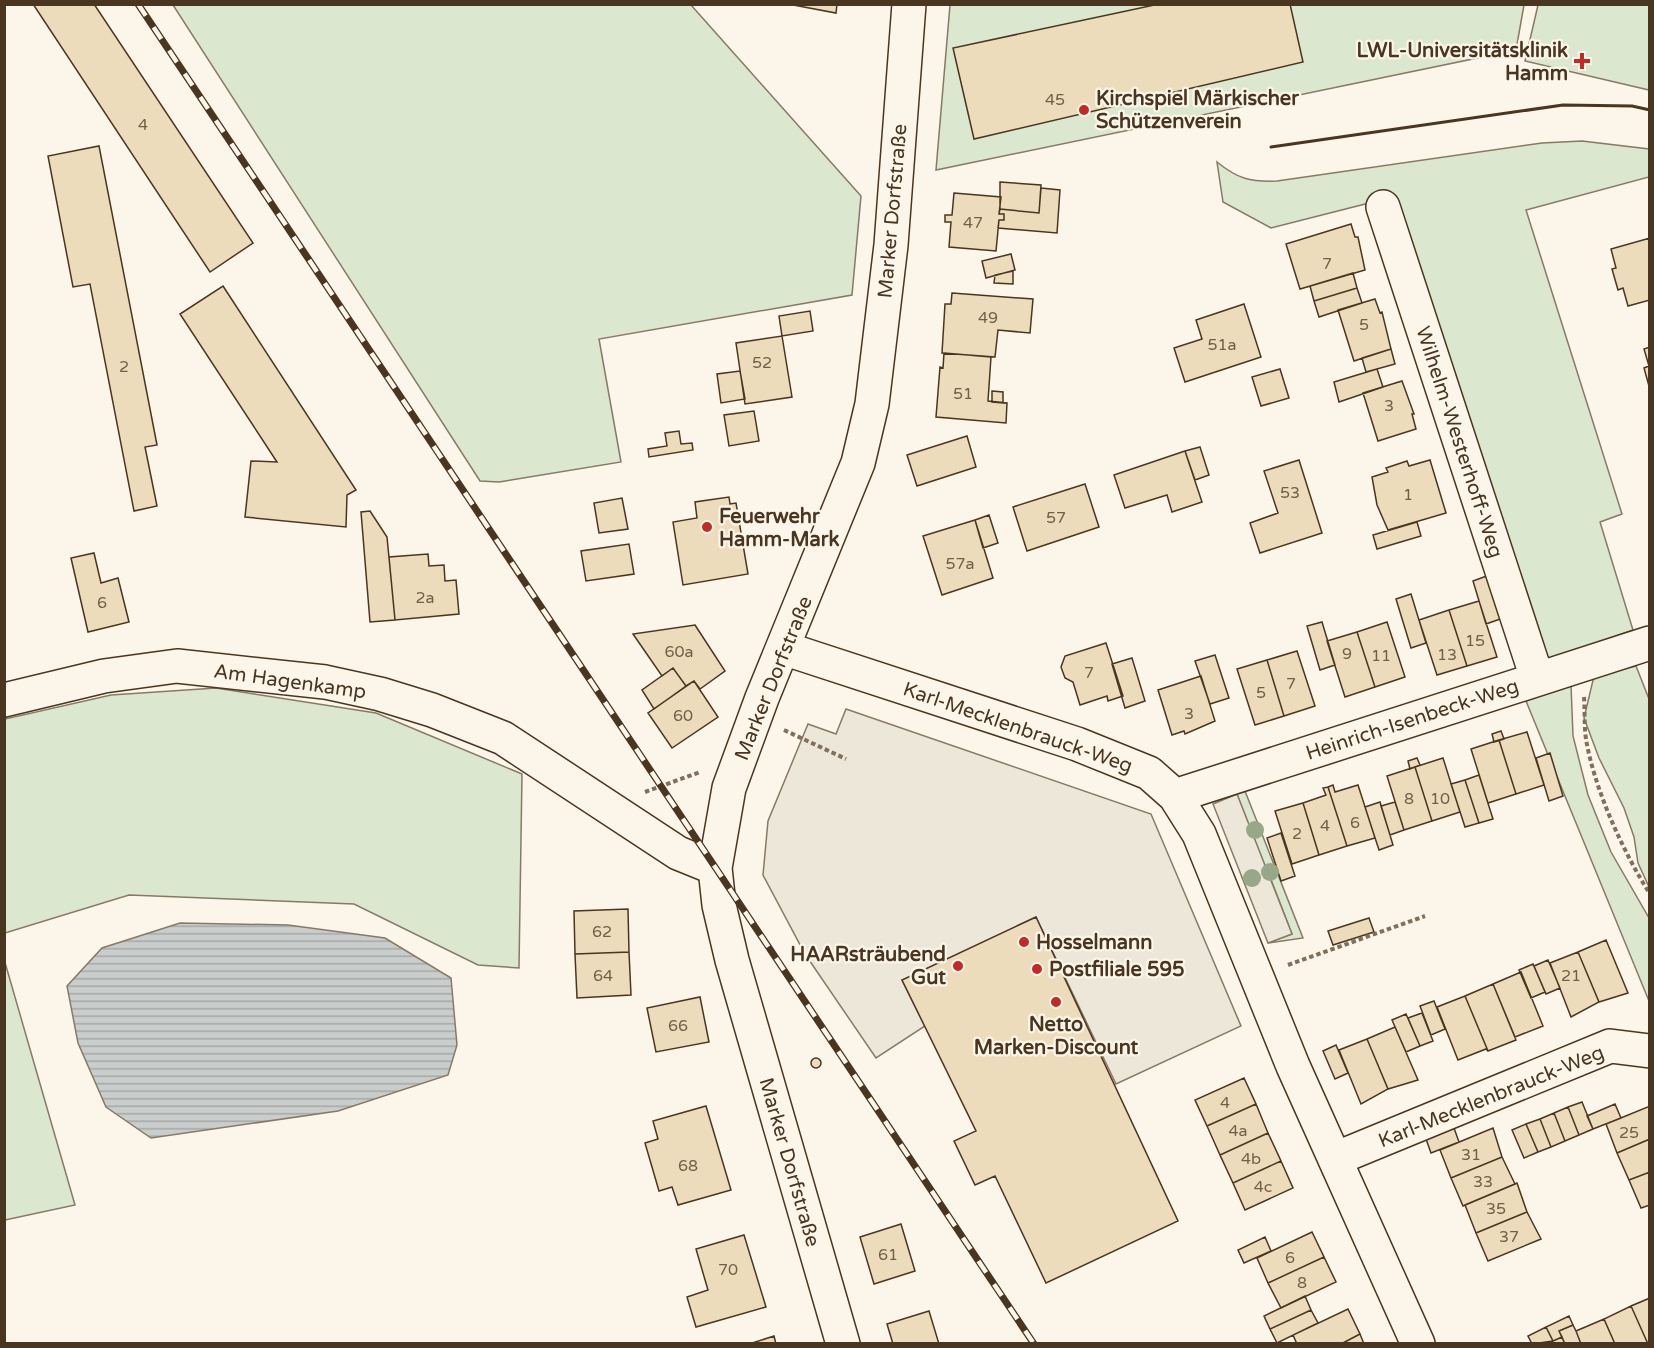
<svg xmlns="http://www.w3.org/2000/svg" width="1654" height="1348" viewBox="0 0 1654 1348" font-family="'Varela Round',sans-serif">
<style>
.grass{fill:#dce7d0;stroke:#887966;stroke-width:1.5}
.parking{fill:#ede7d9;stroke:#887966;stroke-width:1.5}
.water{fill:url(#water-rules);stroke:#887966;stroke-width:1.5}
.building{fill:#ecdcbc;stroke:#4a3520;stroke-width:1.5}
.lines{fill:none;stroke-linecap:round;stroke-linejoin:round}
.minor-casing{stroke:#4a3520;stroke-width:36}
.path{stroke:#7f6f5c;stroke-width:4;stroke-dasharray:4.5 3;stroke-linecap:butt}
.minor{stroke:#fbf6e9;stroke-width:33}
.rail-casing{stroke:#4a3520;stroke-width:7}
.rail{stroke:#fbf6e9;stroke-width:4.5;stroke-dasharray:14;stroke-linecap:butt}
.wall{stroke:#4a3520;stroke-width:3}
.tree{fill:#96a887}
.poi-dot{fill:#c62828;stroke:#fbf6e9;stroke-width:2}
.labels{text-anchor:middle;stroke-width:4.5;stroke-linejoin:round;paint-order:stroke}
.number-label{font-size:16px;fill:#725f47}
.poi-label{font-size:20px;font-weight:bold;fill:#4a3520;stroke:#fbf6e9;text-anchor:start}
.street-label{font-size:20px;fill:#4a3520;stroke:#fbf6e9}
</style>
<defs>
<pattern id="water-rules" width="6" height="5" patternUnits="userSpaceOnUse" patternTransform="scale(1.5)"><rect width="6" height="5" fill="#c9cecd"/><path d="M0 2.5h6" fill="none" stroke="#a5a8a6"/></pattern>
</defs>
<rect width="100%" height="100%" fill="#fbf6e9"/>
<path class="grass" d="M173,5H691L861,196L852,295L599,339L621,462L499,482L480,481Z
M950,5H1524L1516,50L936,170Z
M1538,5H1649V90L1525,61Z
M1582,141L1649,149V177L1526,210L1622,514L1600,522L1633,630L1538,663L1385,199L1271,228L1223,202L1217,162C1238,179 1250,182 1277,181L1542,143Z
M1636,666L1649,699V887L1638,863L1634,837L1624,808L1599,758L1584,718L1594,676Z
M1571,685L1573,736L1588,795L1611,852L1649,918V1001L1526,701Z
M216,688L376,713L522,774L519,968L478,965L354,904L129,895L5,933V719L111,695Z
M1243,786L1303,938L1268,943L1292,934L1270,877L1246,886L1242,877L1256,844L1235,789Z
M4,959L75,1205L5,1220H4Z"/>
<path class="parking" d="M846,709L1151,814L1241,1026L1116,1084L1036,917L902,980L925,1026L876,1058L805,954L763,875L768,821L808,724L836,734Z
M1237,794L1292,934L1268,943L1213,804Z"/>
<path class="water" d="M180,923L288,925L385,938L451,978L457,1045L448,1075L338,1111L151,1138L106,1107L78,1043L67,986L102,948Z"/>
<path class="building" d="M33,4H94L253,243L210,272Z
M788,4H837L836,13Z
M1159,4H1290L1303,62L974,139L953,48Z
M99,146L157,445L145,447L157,506L134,511L90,284L73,287L48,156Z
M1000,182L1041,185L1039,213L1000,209Z
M1041,188L1060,190L1057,233L998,228L999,220H1004V214H999L1000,209L1039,213Z
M954,193L1001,197L999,214H1004V220H999L996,251L949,247L951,222H945V215H952Z
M1351,224L1355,237H1358L1365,270L1300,289L1286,244Z
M1650,238V300L1628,306L1623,288L1618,290L1612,269L1616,268L1611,249Z
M1011,254L1015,270L986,278L982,261Z
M1013,271V284L994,283L995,275Z
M1353,273L1357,288L1314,301L1310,286Z
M223,286L356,490L347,495L346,527L245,517L251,461L277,462L180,314Z
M1357,288L1362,303L1319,317L1314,301Z
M952,293L1033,299L1030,333L998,330L995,357L942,353L945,304H951Z
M1375,299L1380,313L1382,312L1391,349L1354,361L1338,310Z
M1244,304L1261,357L1185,382L1174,348L1202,339L1196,320Z
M810,311L813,331L782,336L779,316Z
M782,336L792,397L745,404L736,343Z
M1650,347V385L1649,386L1644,368L1649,366L1644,349Z
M1391,349L1395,364L1366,372L1362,358Z
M944,353L991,357L988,401L1007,403L1006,423L936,417L940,367L943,368Z
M1280,369L1289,398L1261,406L1252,377Z
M1377,369L1383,387L1339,402L1334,382Z
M740,371L745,399L721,403L717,374Z
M1402,381L1414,414H1412L1416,429L1378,441L1363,393Z
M992,391L1003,392V403L992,402Z
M754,411L759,441L729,446L724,415Z
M679,431L681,444L692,443L693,450L649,457L648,449L667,446L665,433Z
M967,436L976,467L917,486L907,455Z
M1200,447L1209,475L1195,480L1185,451Z
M1185,451L1202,502L1172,512L1167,495L1125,508L1114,475Z
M1299,460L1322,533L1260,553L1250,523L1278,513L1264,471Z
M1430,460L1446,513L1388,530L1377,505L1372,477L1388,472L1386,468L1407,461L1409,466Z
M1085,484L1099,527L1027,551L1013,507Z
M729,497L730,504L736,503L748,574L683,585L673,522L697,518L695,502Z
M622,498L628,529L599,533L594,503Z
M370,511L387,537L395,620L370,622L361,512Z
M989,515L998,543L983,548L975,520Z
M975,520L993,578L942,595L923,536Z
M1417,522L1421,536L1377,549L1373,535Z
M629,544L634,574L586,581L581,551Z
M94,553L101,583L118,578L129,622L88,632L71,558Z
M428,554L429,566L444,565L445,581L456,580L459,614L395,620L389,557Z
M1492,574L1506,617L1486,624L1473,581Z
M1411,594L1426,643L1411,648L1396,599Z
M1479,601L1497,657L1467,666L1449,610Z
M1449,610L1467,666L1437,675L1419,620Z
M1322,622L1335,665L1320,670L1307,626Z
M1387,622L1405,677L1375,687L1357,632Z
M695,625L725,671L700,689L694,681L686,686L673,668L662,676L633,634Z
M1357,632L1375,687L1345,697L1327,641Z
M1106,643L1123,696L1108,701L1107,696L1080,705L1073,682L1065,678L1061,667L1065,656Z
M1297,651L1315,706L1284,716L1267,660Z
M1215,655L1229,698L1210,704L1195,661Z
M1132,658L1145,701L1125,708L1112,664Z
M1267,660L1284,716L1255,725L1237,669Z
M673,668L686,686L654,709L642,690Z
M1201,676L1215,721L1185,734L1184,731L1172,735L1158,690Z
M694,681L718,717L672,748L648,713Z
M1501,731L1504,739L1494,742L1492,734Z
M1527,732L1544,785L1516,794L1499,740Z
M1499,740L1516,794L1488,803L1471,749Z
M1550,753L1563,796L1549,801L1536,758Z
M1417,758L1420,765L1410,769L1408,761Z
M1443,758L1460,812L1432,821L1415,767Z
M1415,767L1432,821L1404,830L1387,776Z
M1479,775L1493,819L1479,823L1465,780Z
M1465,780L1479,823L1465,827L1451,784Z
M1333,785L1335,792L1358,785L1375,838L1347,846L1328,787Z
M1328,787L1347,846L1319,855L1303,803L1326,795L1323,788Z
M1380,802L1393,845L1379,850L1365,807Z
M1395,802L1404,830L1390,835L1381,806Z
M1303,803L1319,855L1292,864L1275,811Z
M1281,833L1295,876L1281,881L1267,838Z
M628,909L629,952L575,954L574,911Z
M1036,917L1178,1221L1046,1283L995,1176L975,1185L954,1141L976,1131L902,980Z
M1369,918L1374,932L1333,945L1328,931Z
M1606,940L1628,993L1599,1002L1578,952Z
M629,952L631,995L577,998L575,954Z
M1578,952L1599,1002L1571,1017L1550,963Z
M1548,960L1560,988L1546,994L1534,966Z
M1533,964L1545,992L1531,998L1519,970Z
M1521,972L1543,1026L1515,1037L1493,984Z
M1493,984L1516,1040L1488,1051L1465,996Z
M1465,996L1488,1051L1486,1049L1458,1060L1437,1007Z
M700,997L709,1042L656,1052L647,1008Z
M1434,1001L1445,1029L1431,1035L1420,1006Z
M1422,1013L1433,1041L1420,1046L1408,1018Z
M1406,1014L1420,1046L1406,1052L1392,1020Z
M1395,1027L1418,1080L1388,1089L1367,1039Z
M1367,1039L1388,1089L1361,1104L1339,1050Z
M1336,1045L1348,1073L1335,1079L1323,1051Z
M811 1063a5 5 0 1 1 10 0a5 5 0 1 1-10 0Z
M1244,1078L1256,1104L1207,1126L1195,1100Z
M1582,1102L1593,1129L1579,1135L1568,1107Z
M1256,1104L1268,1133L1220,1155L1207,1126Z
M1615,1104L1621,1118L1593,1129L1587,1116Z
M706,1106L731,1190L678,1205L672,1187L659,1191L645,1143L658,1139L653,1121Z
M1650,1106V1139L1617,1153L1606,1124Z
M1568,1107L1579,1135L1565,1141L1554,1113Z
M1554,1113L1565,1141L1551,1147L1540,1119Z
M1540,1119L1551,1147L1538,1152L1526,1124Z
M1526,1124L1538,1152L1524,1158L1512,1130Z
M1454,1128L1459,1142L1431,1153L1426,1139Z
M1493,1128L1502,1157L1451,1178L1440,1150Z
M1268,1133L1281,1161L1233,1183L1220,1155Z
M1650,1139V1172L1629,1180L1617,1153Z
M1502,1157L1515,1184L1463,1206L1451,1178Z
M1281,1161L1293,1188L1245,1210L1233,1183Z
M1650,1172V1205L1641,1208L1629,1180Z
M1517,1183L1527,1212L1476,1233L1465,1205Z
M1527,1212L1541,1239L1488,1261L1476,1233Z
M901,1224L915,1271L874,1284L860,1237Z
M1312,1232L1324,1257L1268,1283L1257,1258Z
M744,1235L766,1307L696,1327L687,1297L708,1290L696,1249Z
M1265,1237L1271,1251L1244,1263L1238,1250Z
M1324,1257L1336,1282L1281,1308L1268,1283Z
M1305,1296L1311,1310L1270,1329L1264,1316Z
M1650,1298V1344H1648L1631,1306Z
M1631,1306L1648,1344H1615L1604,1319Z
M1348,1309L1360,1334L1341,1344H1297L1293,1335Z
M1311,1310L1318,1323L1277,1343L1270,1329Z
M929,1311L939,1344H893L887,1324Z
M1569,1316L1573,1325L1559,1331L1562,1337L1553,1341L1546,1327Z
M1604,1319L1615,1344H1581L1576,1331Z
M1573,1325L1576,1331L1581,1344H1565L1559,1331Z
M1546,1327L1553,1341L1532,1344L1528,1336Z
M1360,1334L1364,1344H1341Z
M774,1336L776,1344H749Z
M1562,1337L1565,1344H1548L1553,1341Z"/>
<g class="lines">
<g class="minor-casing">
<path id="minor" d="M1383,207L1537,678
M783,648L1077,744L1149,773L1175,796L1199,834L1293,1066L1418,1344
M4,700L104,676L177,666L325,682L380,694L432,710L503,738L678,853L715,868
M1175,796L1650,643
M1335,1159L1610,1046L1650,1051
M843,1344L732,960L719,905L715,868L729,788L762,698L858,463L872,404L891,245L909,4"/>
</g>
<path class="path" d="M1584,697C1585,711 1584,726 1586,739C1594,788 1623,852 1650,894
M784,730L846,759
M645,792L700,772
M1288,965L1425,916"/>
<use href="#minor" class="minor"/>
<g class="rail-casing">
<path id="rail" d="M138,4L1034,1344"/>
</g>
<use href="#rail" class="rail"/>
<path class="wall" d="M1271,147L1563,105L1632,106L1650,110"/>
</g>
<g class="tree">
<circle cx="1255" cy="830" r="9"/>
<circle cx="1270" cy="872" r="9"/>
<circle cx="1252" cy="878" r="9"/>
</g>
<g class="poi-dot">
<path d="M1579 52h6v6h6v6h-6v6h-6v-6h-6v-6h6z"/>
<circle cx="1084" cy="110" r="6"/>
<circle cx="707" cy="527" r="6"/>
<circle cx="1024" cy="942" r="6"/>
<circle cx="958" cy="966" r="6"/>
<circle cx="1037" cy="969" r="6"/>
<circle cx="1056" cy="1002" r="6"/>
</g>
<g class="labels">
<g class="number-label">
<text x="1055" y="105">45</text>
<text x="143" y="130">4</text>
<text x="973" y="228">47</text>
<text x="1327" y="269">7</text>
<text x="988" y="323">49</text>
<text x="1364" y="330">5</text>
<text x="1222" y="350">51a</text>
<text x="762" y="368">52</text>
<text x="124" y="372">2</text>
<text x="963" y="399">51</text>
<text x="1389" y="411">3</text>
<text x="1290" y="498">53</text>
<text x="1408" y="500">1</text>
<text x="1056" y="523">57</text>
<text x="960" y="569">57a</text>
<text x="425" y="603">2a</text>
<text x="102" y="608">6</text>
<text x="1475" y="646">15</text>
<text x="679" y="657">60a</text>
<text x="1347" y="659">9</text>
<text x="1447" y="660">13</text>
<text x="1381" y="661">11</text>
<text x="1089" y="678">7</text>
<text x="1291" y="689">7</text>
<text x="1261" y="698">5</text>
<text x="1189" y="719">3</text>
<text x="683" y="721">60</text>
<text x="1409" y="804">8</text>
<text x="1440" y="804">10</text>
<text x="1355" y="828">6</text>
<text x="1325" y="831">4</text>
<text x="1297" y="839">2</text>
<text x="602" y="937">62</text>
<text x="603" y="981">64</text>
<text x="1571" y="981">21</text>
<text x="678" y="1031">66</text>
<text x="1225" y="1108">4</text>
<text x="1238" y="1136">4a</text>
<text x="1629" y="1138">25</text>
<text x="1471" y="1160">31</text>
<text x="1251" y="1164">4b</text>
<text x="688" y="1171">68</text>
<text x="1483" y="1187">33</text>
<text x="1263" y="1192">4c</text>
<text x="1496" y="1214">35</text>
<text x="1509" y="1242">37</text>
<text x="888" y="1260">61</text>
<text x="1290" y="1263">6</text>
<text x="728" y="1275">70</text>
<text x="1302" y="1288">8</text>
</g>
<g class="poi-label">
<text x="1568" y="57" text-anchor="end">LWL-Universitätsklinik<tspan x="1568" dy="23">Hamm</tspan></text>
<text x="1096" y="105">Kirchspiel Märkischer<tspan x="1096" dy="23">Schützenverein</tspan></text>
<text x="719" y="523">Feuerwehr<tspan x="719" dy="23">Hamm-Mark</tspan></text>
<text x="1036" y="949">Hosselmann</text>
<text x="946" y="961" text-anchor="end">HAARsträubend<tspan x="946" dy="23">Gut</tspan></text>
<text x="1049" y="976">Postfiliale 595</text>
<text x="1056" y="1031" text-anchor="middle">Netto<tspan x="1056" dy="23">Marken-Discount</tspan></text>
</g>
<g class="street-label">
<text transform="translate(892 211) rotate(-85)" y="7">Marker Dorfstraße</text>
<text transform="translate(1460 442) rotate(72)" y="7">Wilhelm-Westerhoff-Weg</text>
<text transform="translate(773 678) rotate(-68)" y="7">Marker Dorfstraße</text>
<text transform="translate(290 681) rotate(8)" y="7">Am Hagenkamp</text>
<text transform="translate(1412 719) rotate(-18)" y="7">Heinrich-Isenbeck-Weg</text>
<text transform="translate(1018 727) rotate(19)" y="7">Karl-Mecklenbrauck-Weg</text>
<text transform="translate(1491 1096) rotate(-22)" y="7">Karl-Mecklenbrauck-Weg</text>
<text transform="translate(790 1162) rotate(74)" y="7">Marker Dorfstraße</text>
</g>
</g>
<rect width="1654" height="1348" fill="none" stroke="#4a3520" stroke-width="12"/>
</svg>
